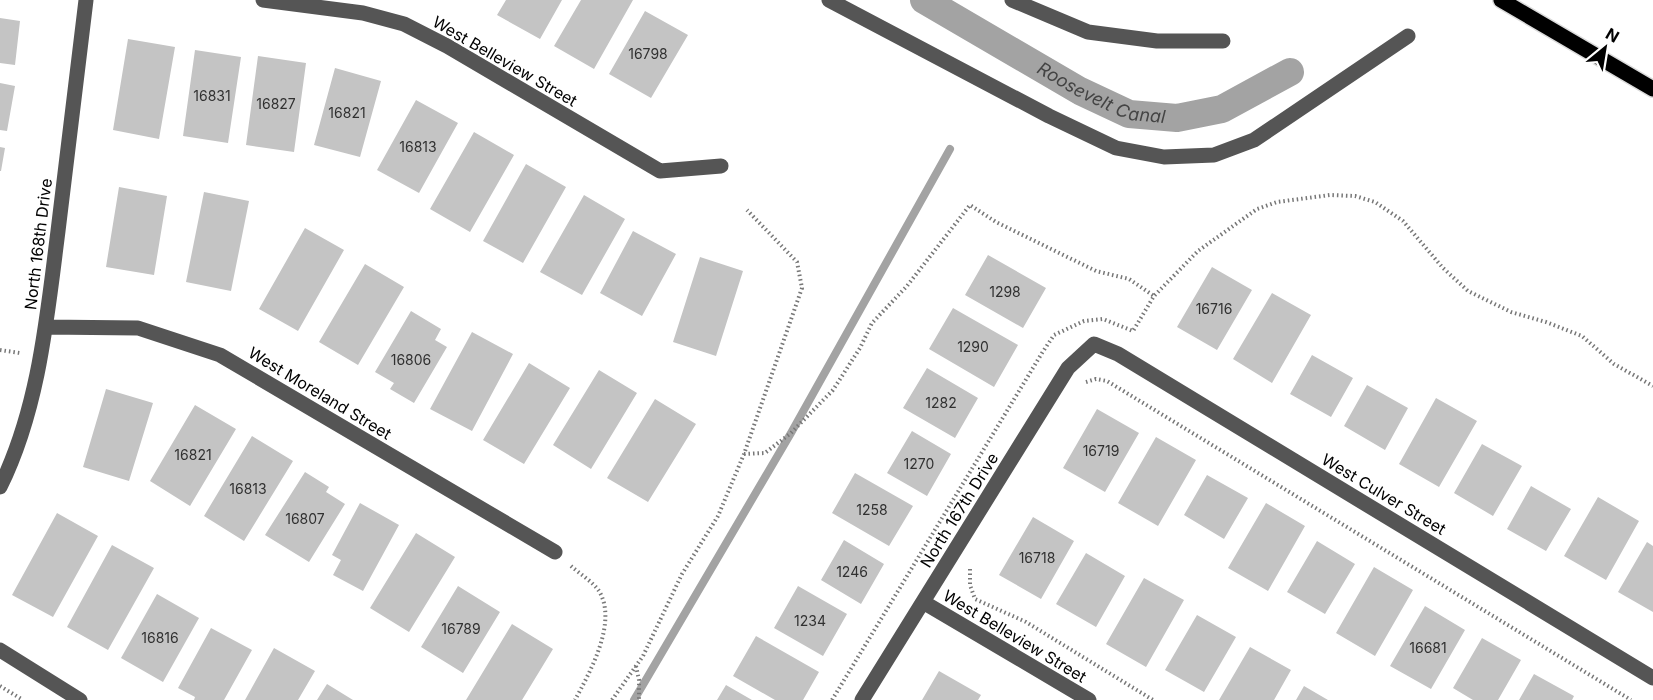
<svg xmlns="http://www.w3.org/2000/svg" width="1653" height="700" viewBox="0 0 1653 700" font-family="Inter,sans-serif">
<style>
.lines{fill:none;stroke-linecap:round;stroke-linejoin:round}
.stream{stroke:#a3a3a3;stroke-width:8}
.canal{stroke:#a3a3a3;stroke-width:28}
.building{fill:#c4c4c4}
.major-casing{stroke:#dbdbdb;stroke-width:18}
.path{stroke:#777;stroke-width:4;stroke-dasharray:1.5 3;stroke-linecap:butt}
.minor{stroke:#555;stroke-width:15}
.major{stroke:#000;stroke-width:15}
.labels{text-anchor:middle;stroke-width:4.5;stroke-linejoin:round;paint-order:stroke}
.number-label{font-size:14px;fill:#313131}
.street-label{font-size:16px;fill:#000;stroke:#fff}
.water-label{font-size:18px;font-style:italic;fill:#444;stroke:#fff}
</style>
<rect width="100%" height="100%" fill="#fff"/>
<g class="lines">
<path class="stream" d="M634,700L791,433L950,149"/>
<path class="canal" id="s1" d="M924,0L1080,91L1129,114L1177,118L1222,109L1290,72"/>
</g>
<path class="building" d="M506,0H562L540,39L497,15Z
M581,0H633L594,69L554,46Z
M645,11L688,35L651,98L609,74Z
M0,18L20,21L15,65L0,63Z
M128,39L175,47L159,139L113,130Z
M195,50L241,57L228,143L183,136Z
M258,56L306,63L294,152L246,145Z
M335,68L381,81L360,157L314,145Z
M0,83L15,86L7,131L0,130Z
M416,100L458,123L419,193L377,170Z
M474,132L514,155L470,232L430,209Z
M0,147L5,148L1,171H0Z
M526,164L566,187L523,263L483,241Z
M119,187L167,196L154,275L106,267Z
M204,192L249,201L231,291L186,282Z
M584,195L625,219L582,295L540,272Z
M305,228L344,250L298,331L259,309Z
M633,231L676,254L642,316L600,293Z
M988,255L1046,288L1023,328L965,295Z
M700,257L743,271L716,356L673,342Z
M365,264L404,287L358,365L319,342Z
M1212,267L1252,290L1217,350L1177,327Z
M1272,293L1311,315L1272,383L1233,359Z
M953,308L1018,345L994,387L929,349Z
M411,311L441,329L435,340L447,347L414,403L390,389L394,383L375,372Z
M472,332L513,354L472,431L430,409Z
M1312,355L1353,378L1331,417L1290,394Z
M529,363L570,388L524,464L483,440Z
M927,368L978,398L955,438L903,408Z
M599,370L637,393L591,469L553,445Z
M1367,385L1408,408L1385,450L1344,426Z
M106,389L153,403L129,481L83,467Z
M1436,398L1477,421L1439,487L1399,464Z
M655,399L696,424L648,502L607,478Z
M195,405L236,429L190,506L150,481Z
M1097,409L1139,433L1105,492L1063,468Z
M912,431L951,454L927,496L887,473Z
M252,436L293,461L244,541L204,516Z
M1156,437L1196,460L1158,526L1118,503Z
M1482,444L1522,466L1493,516L1454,493Z
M305,472L329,487L326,492L345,504L309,562L265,535Z
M855,473L913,506L889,546L832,513Z
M1207,475L1248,498L1224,539L1184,515Z
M1531,486L1571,509L1546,551L1507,529Z
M1598,497L1639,521L1606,580L1564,556Z
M360,503L399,525L363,591L333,575L341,560L332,555Z
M1266,503L1305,526L1268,591L1228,568Z
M57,513L98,536L53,617L12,595Z
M1033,517L1074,541L1041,599L999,575Z
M416,533L455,557L409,632L370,608Z
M844,540L884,564L861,604L821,580Z
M1317,541L1355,564L1325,614L1287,592Z
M1647,542L1653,546V612L1618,592Z
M112,545L154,568L108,650L67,627Z
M1086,553L1125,576L1096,627L1056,604Z
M1374,567L1413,590L1375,656L1336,633Z
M1144,578L1184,600L1146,667L1106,644Z
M458,586L500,612L463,673L421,647Z
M798,586L847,614L823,656L774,628Z
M157,594L199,618L163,682L121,658Z
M1425,606L1465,630L1431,689L1390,666Z
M1197,615L1236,637L1204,692L1165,670Z
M512,624L553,649L522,700H466Z
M211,628L252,650L224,700H194L195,697L178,688Z
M756,636L819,672L803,700H775L733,676Z
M1482,638L1521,660L1498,700H1473L1453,688Z
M1250,647L1291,670L1274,700H1219Z
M274,648L315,671L298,700H245Z
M939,671L981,695L978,700H922Z
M1534,674L1574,696L1572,700H1519Z
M327,684L353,700H317Z
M726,685L752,700H717Z
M1304,686L1328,700H1296Z"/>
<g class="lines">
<g class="major-casing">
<path id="major" d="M1501,0L1653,89"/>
</g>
<path class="path" d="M0,350L20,353
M1086,382L1096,379L1107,381L1631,700
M744,454L765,453L791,433L833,390L860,348L872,323L907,286L970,205L996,222L1096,271L1129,279L1154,296
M571,566C580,574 593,582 599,591C618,622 590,672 575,700
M970,569V585L975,599L1026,622L1153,700
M636,666L639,680V700
M0,686L23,700
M612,700L643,656L682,574L718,516L744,454L802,288L797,262L747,210
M832,700L1042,353L1054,335L1084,321L1103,319L1133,331L1154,296L1198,251L1257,209L1277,202L1330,195L1355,196L1375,202L1403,221L1443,268L1468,291L1511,312L1546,322L1582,336L1614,364L1653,386"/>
<path class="minor" d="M263,0L363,13L404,24L447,46L660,171L721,166
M829,0L1049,116L1116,148L1164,157L1214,155L1254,140L1408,36
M1012,0L1088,32L1157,41H1223
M46,327L138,328L220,355L555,552
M0,487C39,408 47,317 58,231C67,154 77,77 86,0
M923,602L1089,700
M0,650L80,700
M862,700L1068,368L1094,344L1118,354L1653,678"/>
<use href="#major" class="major"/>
</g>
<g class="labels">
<g class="number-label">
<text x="648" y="59">16798</text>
<text x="212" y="101">16831</text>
<text x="276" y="109">16827</text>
<text x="347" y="118">16821</text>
<text x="418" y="152">16813</text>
<text x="1005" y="297">1298</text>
<text x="1214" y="314">16716</text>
<text x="973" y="352">1290</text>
<text x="411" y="365">16806</text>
<text x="941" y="408">1282</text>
<text x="1101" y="456">16719</text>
<text x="193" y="460">16821</text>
<text x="919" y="469">1270</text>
<text x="248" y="494">16813</text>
<text x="872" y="515">1258</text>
<text x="305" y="524">16807</text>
<text x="1037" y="563">16718</text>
<text x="852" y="577">1246</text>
<text x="810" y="626">1234</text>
<text x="461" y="634">16789</text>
<text x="160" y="643">16816</text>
<text x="1428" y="653">16681</text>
</g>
<g class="street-label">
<text transform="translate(505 61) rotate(30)" y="6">West Belleview Street</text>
<text transform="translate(38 244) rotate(-83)" y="6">North 168th Drive</text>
<text transform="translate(320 393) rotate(31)" y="6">West Moreland Street</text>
<text transform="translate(1384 494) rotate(31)" y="6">West Culver Street</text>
<text transform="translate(959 510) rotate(-58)" y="6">North 167th Drive</text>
<text transform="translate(1015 636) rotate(31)" y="6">West Belleview Street</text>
</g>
<g class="water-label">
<text dy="6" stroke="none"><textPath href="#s1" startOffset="202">Roosevelt Canal</textPath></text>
</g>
</g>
<g transform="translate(1605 48) rotate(30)" stroke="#ffffff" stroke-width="4.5" paint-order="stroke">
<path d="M0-4.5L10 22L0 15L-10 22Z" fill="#000000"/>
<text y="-9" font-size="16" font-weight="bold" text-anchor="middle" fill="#000000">N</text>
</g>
</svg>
